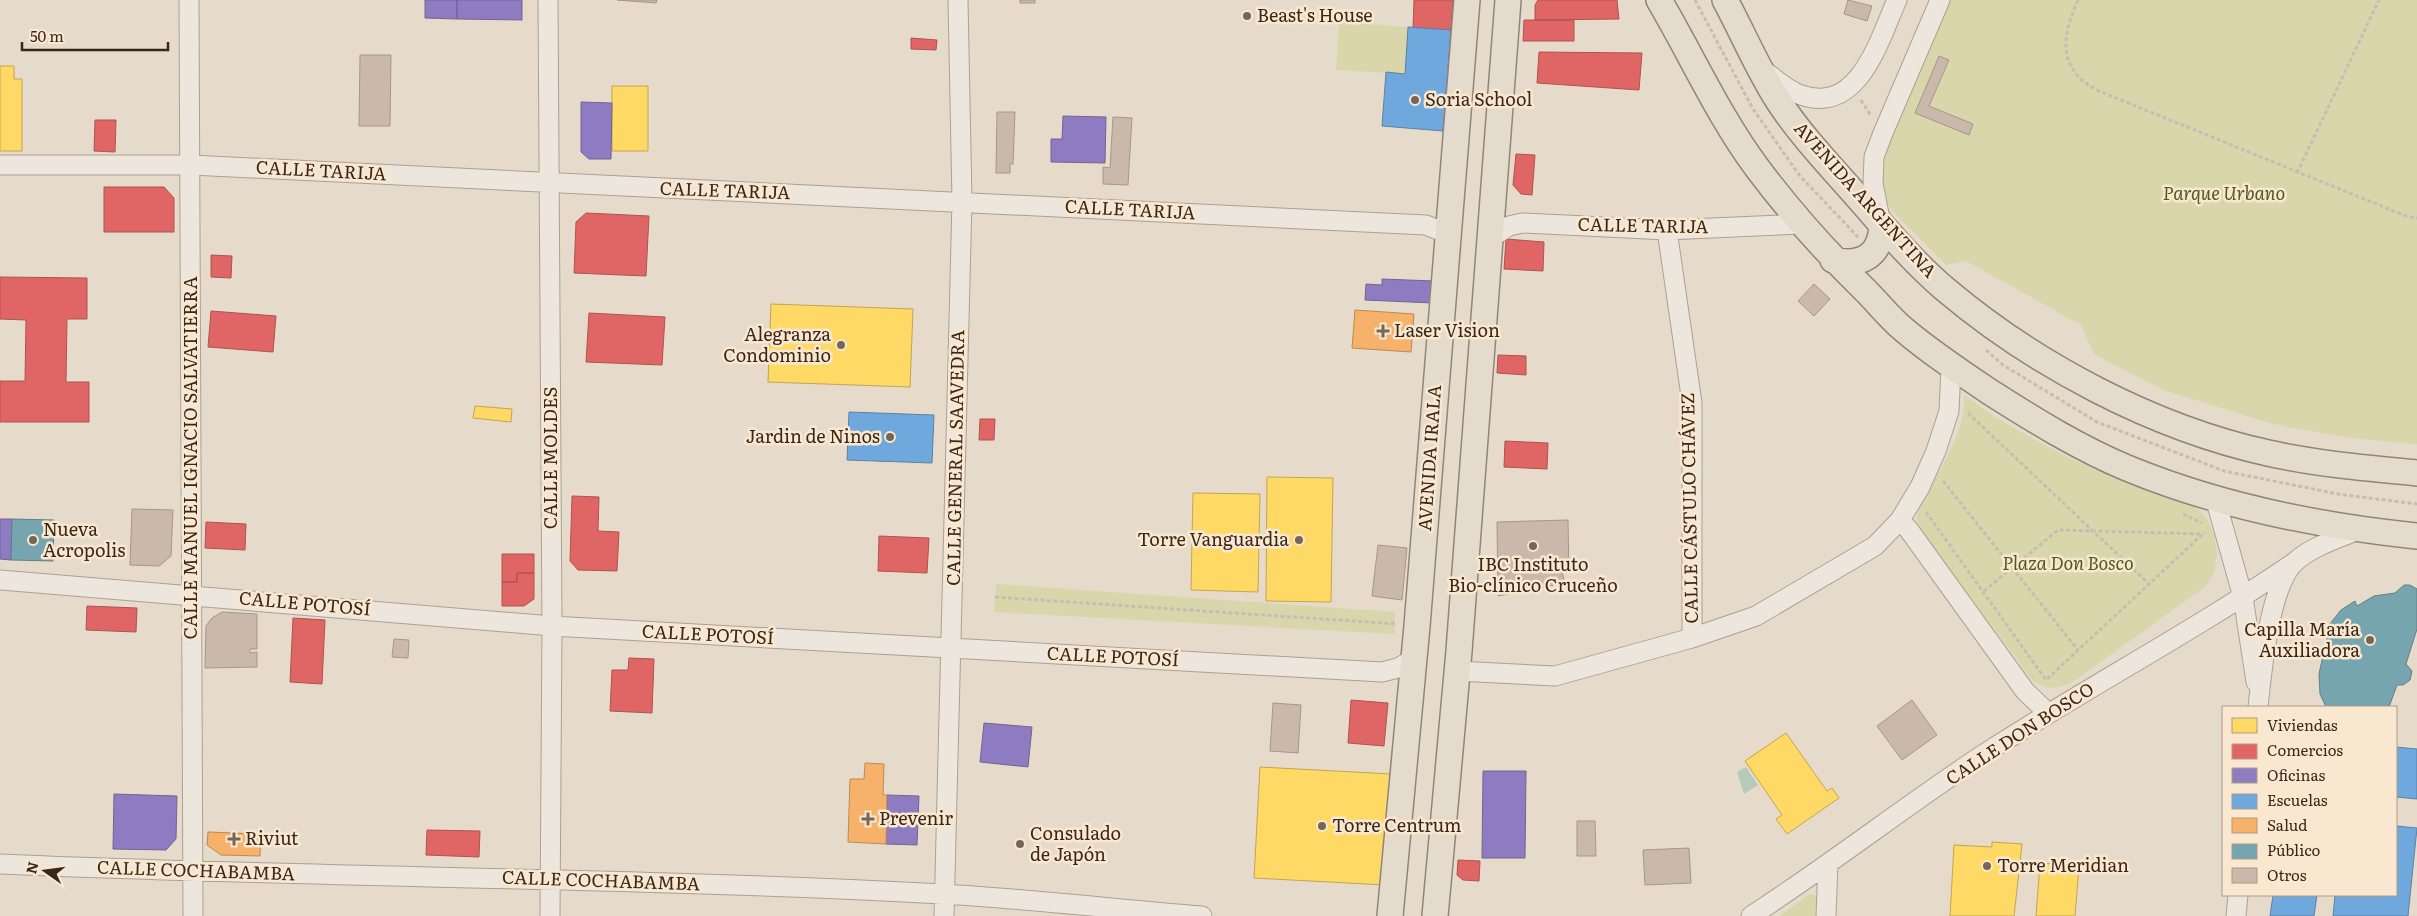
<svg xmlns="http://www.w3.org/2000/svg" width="2417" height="916" viewBox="0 0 2417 916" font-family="Literata,serif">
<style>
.green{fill:#dad6ab}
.water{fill:#b6cabc}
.homes{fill:#ffd966;stroke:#c4a450}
.shops{fill:#e06666;stroke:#ae5350}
.offices{fill:#8e7cc3;stroke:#756291}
.schools{fill:#6fa8dc;stroke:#5f81a2}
.health{fill:#f6b26b;stroke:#be8853}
.public{fill:#76a5af;stroke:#647f83}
.building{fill:#cab8aa;stroke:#a6968a}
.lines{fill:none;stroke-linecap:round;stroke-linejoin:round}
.minor-casing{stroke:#aba094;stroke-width:21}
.major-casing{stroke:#90857a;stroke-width:28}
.path{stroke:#c6bdb3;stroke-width:3;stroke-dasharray:4 2.5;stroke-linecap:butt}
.minor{stroke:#ede6dd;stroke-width:19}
.major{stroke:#e5dbcd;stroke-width:25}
.poi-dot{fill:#766658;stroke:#f9e8cf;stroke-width:2}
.labels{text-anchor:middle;stroke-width:5;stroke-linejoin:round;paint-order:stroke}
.poi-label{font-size:18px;fill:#3a271b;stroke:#f9e8cf;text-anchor:start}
.street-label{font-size:18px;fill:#3a271b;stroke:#f9e8cf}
.park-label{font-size:18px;font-style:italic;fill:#515920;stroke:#f9e8cf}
</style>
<rect width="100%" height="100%" fill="#e6dbca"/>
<path class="green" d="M1941,0H2417V444L2349,438L2273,424L2163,390L2094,354L2081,325L1966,261L1946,265L1893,212L1880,190L1879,141Z
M1339,22L1408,27L1405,74L1336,70Z
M1964,395C2003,424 2046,447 2090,467C2117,479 2184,495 2202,513C2220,533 2222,567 2205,587L2074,681C2058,689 2049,691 2033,681L1925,536L1917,521V513C1933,478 1967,434 1964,395Z
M996,584L1395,612V634L994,612Z
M1810,894L1815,895L1819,900L1818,916H1779Z"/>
<path class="water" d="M1746,767L1758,785L1744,794L1737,772Z"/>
<path class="homes" d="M0,66H14V79H22V151H0Z
M612,86H648V151H612Z
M771,304L913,309L910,387L768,382Z
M475,406L512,409L511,422L473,418Z
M1267,477L1333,478L1331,602L1266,601Z
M1193,493L1260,494L1258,592L1191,590Z
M1786,733L1827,791L1832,788L1839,798L1787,834L1776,819L1782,815L1745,761Z
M1260,767L1391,774L1385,885L1254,878Z
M1992,842L2022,844L2014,916H1950L1954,845L1992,847Z
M2040,863L2079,866L2075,916H2036Z"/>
<path class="shops" d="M1414,0H1453L1451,30L1413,28Z
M1538,0H1617L1619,19L1535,20V5Z
M1524,20H1574V41H1523Z
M911,38L937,40L936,50L911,49Z
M1539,52L1642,53L1639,90L1537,83Z
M95,120H116L115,152L94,151Z
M1516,154L1535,155L1532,195L1521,194L1513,185Z
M104,187H164L174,198V232H104Z
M586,213L649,216L646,276L574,273L576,222Z
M1506,239L1544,242L1543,271L1504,269Z
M211,255L232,256L231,278L211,277Z
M0,277L87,278V319H67L66,382H89V422H0V381H25L26,320L0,319Z
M211,311L276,316L273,352L208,347Z
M589,313L665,317L662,365L586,362Z
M1498,355L1526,356V375L1497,373Z
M980,419H995L994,440H979Z
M1505,441L1548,443L1547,469L1504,467Z
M572,496L599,497L598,531L619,532L617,571L578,570L570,561Z
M206,522L246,524L245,550L205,548Z
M879,536L929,538L927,573L878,571Z
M502,554H534V573H517V582H502Z
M517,573H534V599L524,606H502V582H517Z
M87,606L137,608L136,632L86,630Z
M293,618L325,620L322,684L290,682Z
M629,658L654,659L652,713L610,711L612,670H628Z
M1351,700L1388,703L1384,746L1348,743Z
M427,830L480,831L479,857L426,855Z
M1458,860L1480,861L1479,881L1463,880L1457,875Z"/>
<path class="offices" d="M425,0H457V19L425,18Z
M457,0H522V20L457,19Z
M581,102L612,103L611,159H589L581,152Z
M1063,116L1106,117L1105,163L1051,162V139H1062Z
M1382,279L1434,281L1433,303L1365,300L1366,284L1382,285Z
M0,519H12L11,560L0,559Z
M984,723L1032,727L1028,767L980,762Z
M1483,771H1526L1525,858H1482Z
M114,794L177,796L176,839L166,850L113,849Z
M887,795L919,796L917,845L886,844Z"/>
<path class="schools" d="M1408,27L1451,30L1443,131L1382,126L1386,72L1405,74Z
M849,412L934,415L932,463L847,460Z
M2396,747L2417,749V799L2396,797Z
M2396,826L2417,828L2408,916H2333L2335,895H2396Z
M2273,895H2317L2314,916H2270Z"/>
<path class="health" d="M1355,310L1414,314L1411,352L1352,348Z
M865,763L884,764L883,795H887L886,844L848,842L850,779H864Z
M208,832L261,834L260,856L221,855L207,845Z"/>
<path class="public" d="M12,519L54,520L53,561L11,560Z
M2404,585H2410L2417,589V629L2406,664L2412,671L2410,680L2403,685H2397L2389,707H2326L2320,694L2319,674L2328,633L2325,630L2341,610L2355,601L2357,606L2374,596L2395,593Z"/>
<path class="building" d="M617,0H657L656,3Z
M1020,0H1035V3H1020Z
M1848,0L1872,6L1867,21L1844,14Z
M360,55H391L390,126H359Z
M1939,56L1949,60L1929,106L1973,124L1969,135L1915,113Z
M997,112H1015L1013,164H1010V173H996Z
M1113,117L1132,118L1128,185L1103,184V167L1110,168Z
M1814,284L1830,299L1814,316L1798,301Z
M132,509L173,510L171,556L159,566L130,565Z
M1568,520L1569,571L1562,572L1565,583L1498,596L1497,522Z
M1378,545L1407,548L1402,600L1372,596Z
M222,612L257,614V649H250V653L257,652V667L205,668L206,626L212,618Z
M394,639L409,640L408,658L392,657Z
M1912,700L1937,735L1902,760L1877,726Z
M1273,703L1301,705L1298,753L1270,751Z
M1577,821H1595L1596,856H1577Z
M1689,848L1691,883L1645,885L1643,850Z"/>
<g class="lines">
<g class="minor-casing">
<path id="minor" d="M189,0L193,916
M548,0L552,626L550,916
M1762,69C1774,78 1787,90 1801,95C1859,115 1879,40 1897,0
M0,165H191L1426,225L1448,234
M1881,224L1873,183L1874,157L1883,133L1940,0
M1667,230L1692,403V638
M1489,239L1509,226L1522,223L1667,230L1801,224
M2215,498L2243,597L2256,682
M1900,520L1909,530L2025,691L2048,713
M0,580L552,626L1382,672L1398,668L1415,658
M1457,671L1555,676L1692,638L1756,616L1875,546L1900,520L1920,487L1936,451L1949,411L1951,367
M2258,707C2262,672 2269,584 2296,561C2313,546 2337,539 2358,530
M0,864C314,878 629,877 943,894C1029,899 1116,909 1202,916
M944,916L962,201L958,0
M1751,916C1830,865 1905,806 1984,754C2086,688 2194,631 2295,562
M1826,916L1828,864
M2236,916L2238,895"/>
</g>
<g class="major-casing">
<path id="major" d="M1659,0C1692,56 1719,117 1758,169C1791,213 1826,252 1865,290C1878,303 1889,317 1903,329C1930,352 1960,372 1990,392C2034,420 2079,448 2127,468C2219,506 2318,526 2417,536
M1725,0C1743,33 1758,70 1779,102C1802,137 1833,169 1861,201C1888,232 1915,264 1946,290C2035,365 2154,428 2268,453C2317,464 2367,468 2417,473
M1833,260C1862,267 1881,255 1882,225
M1390,916L1417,626L1467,0
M1435,916L1459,651L1508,0"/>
</g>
<path class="path" d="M1695,0L1753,109L1800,176L1858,237
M2078,0C2067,25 2057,54 2079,77C2084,83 2092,87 2099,91L2406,216L2417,218
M1861,100L1871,116
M2297,173L2379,0
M1986,350L2003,365L2097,422L2224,471L2338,494L2417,504
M1968,413L2149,584
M1943,481L2078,650
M1926,512L2046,680L2205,532
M2183,514L2202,523
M1984,591L2058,530L2202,534
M995,597L1397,624"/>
<use href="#minor" class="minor"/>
<use href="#major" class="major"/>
</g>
<g class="poi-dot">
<circle cx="1247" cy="16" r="5"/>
<circle cx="1415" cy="100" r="5"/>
<path d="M1380.5 323.5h5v5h5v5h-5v5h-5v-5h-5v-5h5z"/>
<circle cx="841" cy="345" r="5"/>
<circle cx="890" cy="437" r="5"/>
<circle cx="33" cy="540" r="5"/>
<circle cx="1299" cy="540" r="5"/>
<circle cx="1533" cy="546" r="5"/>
<circle cx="2370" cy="640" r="5"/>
<path d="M865.5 811.5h5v5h5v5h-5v5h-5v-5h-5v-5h5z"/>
<circle cx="1322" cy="826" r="5"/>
<path d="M231.5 831.5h5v5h5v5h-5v5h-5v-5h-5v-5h5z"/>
<circle cx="1020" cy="844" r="5"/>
<circle cx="1987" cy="866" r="5"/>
</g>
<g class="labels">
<g class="poi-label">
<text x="1257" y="22">Beast's House</text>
<text x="1425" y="106">Soria School</text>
<text x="1394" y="337">Laser Vision</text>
<text x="831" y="341" text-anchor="end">Alegranza<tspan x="831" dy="21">Condominio</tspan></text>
<text x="880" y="443" text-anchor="end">Jardin de Ninos</text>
<text x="43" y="536">Nueva<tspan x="43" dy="21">Acropolis</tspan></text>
<text x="1289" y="546" text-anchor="end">Torre Vanguardia</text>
<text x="1533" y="571" text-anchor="middle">IBC Instituto<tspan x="1533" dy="21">Bio-clínico Cruceño</tspan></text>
<text x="2360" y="636" text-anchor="end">Capilla María<tspan x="2360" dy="21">Auxiliadora</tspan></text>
<text x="879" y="825">Prevenir</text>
<text x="1332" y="832">Torre Centrum</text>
<text x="1030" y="840">Consulado<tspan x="1030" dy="21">de Japón</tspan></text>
<text x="245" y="845">Riviut</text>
<text x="1997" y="872">Torre Meridian</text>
</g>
<g class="street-label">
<text transform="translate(321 171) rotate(3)" y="6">CALLE TARIJA</text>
<text transform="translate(725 191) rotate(2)" y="6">CALLE TARIJA</text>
<text transform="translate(1865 200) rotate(48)" y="6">AVENIDA ARGENTINA</text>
<text transform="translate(1130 210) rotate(3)" y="6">CALLE TARIJA</text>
<text transform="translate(1643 226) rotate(1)" y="6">CALLE TARIJA</text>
<text transform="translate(191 458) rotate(-90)" y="6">CALLE MANUEL IGNACIO SALVATIERRA</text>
<text transform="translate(551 458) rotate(-90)" y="6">CALLE MOLDES</text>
<text transform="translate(956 458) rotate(-89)" y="6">CALLE GENERAL SAAVEDRA</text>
<text transform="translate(1430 458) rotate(-86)" y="6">AVENIDA IRALA</text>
<text transform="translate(1690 508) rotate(-91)" y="6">CALLE CÁSTULO CHÁVEZ</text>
<text transform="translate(305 604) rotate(5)" y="6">CALLE POTOSÍ</text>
<text transform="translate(708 635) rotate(3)" y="6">CALLE POTOSÍ</text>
<text transform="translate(1113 657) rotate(3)" y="6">CALLE POTOSÍ</text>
<text transform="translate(2020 734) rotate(-33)" y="6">CALLE DON BOSCO</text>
<text transform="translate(196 871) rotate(2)" y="6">CALLE COCHABAMBA</text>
<text transform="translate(601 881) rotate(2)" y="6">CALLE COCHABAMBA</text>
</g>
<g class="park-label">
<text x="2224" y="200">Parque Urbano</text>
<text x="2068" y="570">Plaza Don Bosco</text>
</g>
</g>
<rect x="2222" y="706" width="175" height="190" fill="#f9e8cf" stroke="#ad9b87"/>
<rect x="2232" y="718" width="25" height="15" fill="#ffd966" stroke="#ad9b87"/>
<text x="2267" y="731" font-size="15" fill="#3a271b">Viviendas</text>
<rect x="2232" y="744" width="25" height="15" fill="#e06666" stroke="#ad9b87"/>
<text x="2267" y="756" font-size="15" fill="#3a271b">Comercios</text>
<rect x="2232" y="768" width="25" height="15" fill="#8e7cc3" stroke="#ad9b87"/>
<text x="2267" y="781" font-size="15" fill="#3a271b">Oficinas</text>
<rect x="2232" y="794" width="25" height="15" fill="#6fa8dc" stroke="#ad9b87"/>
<text x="2267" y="806" font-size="15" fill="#3a271b">Escuelas</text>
<rect x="2232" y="818" width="25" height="15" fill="#f6b26b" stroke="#ad9b87"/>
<text x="2267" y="831" font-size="15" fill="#3a271b">Salud</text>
<rect x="2232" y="844" width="25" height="15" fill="#76a5af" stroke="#ad9b87"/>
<text x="2267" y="856" font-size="15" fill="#3a271b">Público</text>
<rect x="2232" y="868" width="25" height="15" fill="#cab8aa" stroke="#ad9b87"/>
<text x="2267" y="881" font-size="15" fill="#3a271b">Otros</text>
<g transform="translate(45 871) rotate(284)" stroke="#f9e8cf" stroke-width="4" paint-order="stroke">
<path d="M0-4L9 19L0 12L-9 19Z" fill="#3a271b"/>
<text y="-8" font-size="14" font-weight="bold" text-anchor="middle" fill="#3a271b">N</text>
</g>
<path d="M22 42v8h146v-8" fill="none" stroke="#3a271b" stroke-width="2.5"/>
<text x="30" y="42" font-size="15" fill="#3a271b" stroke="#f9e8cf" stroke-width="4" paint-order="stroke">50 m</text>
</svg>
